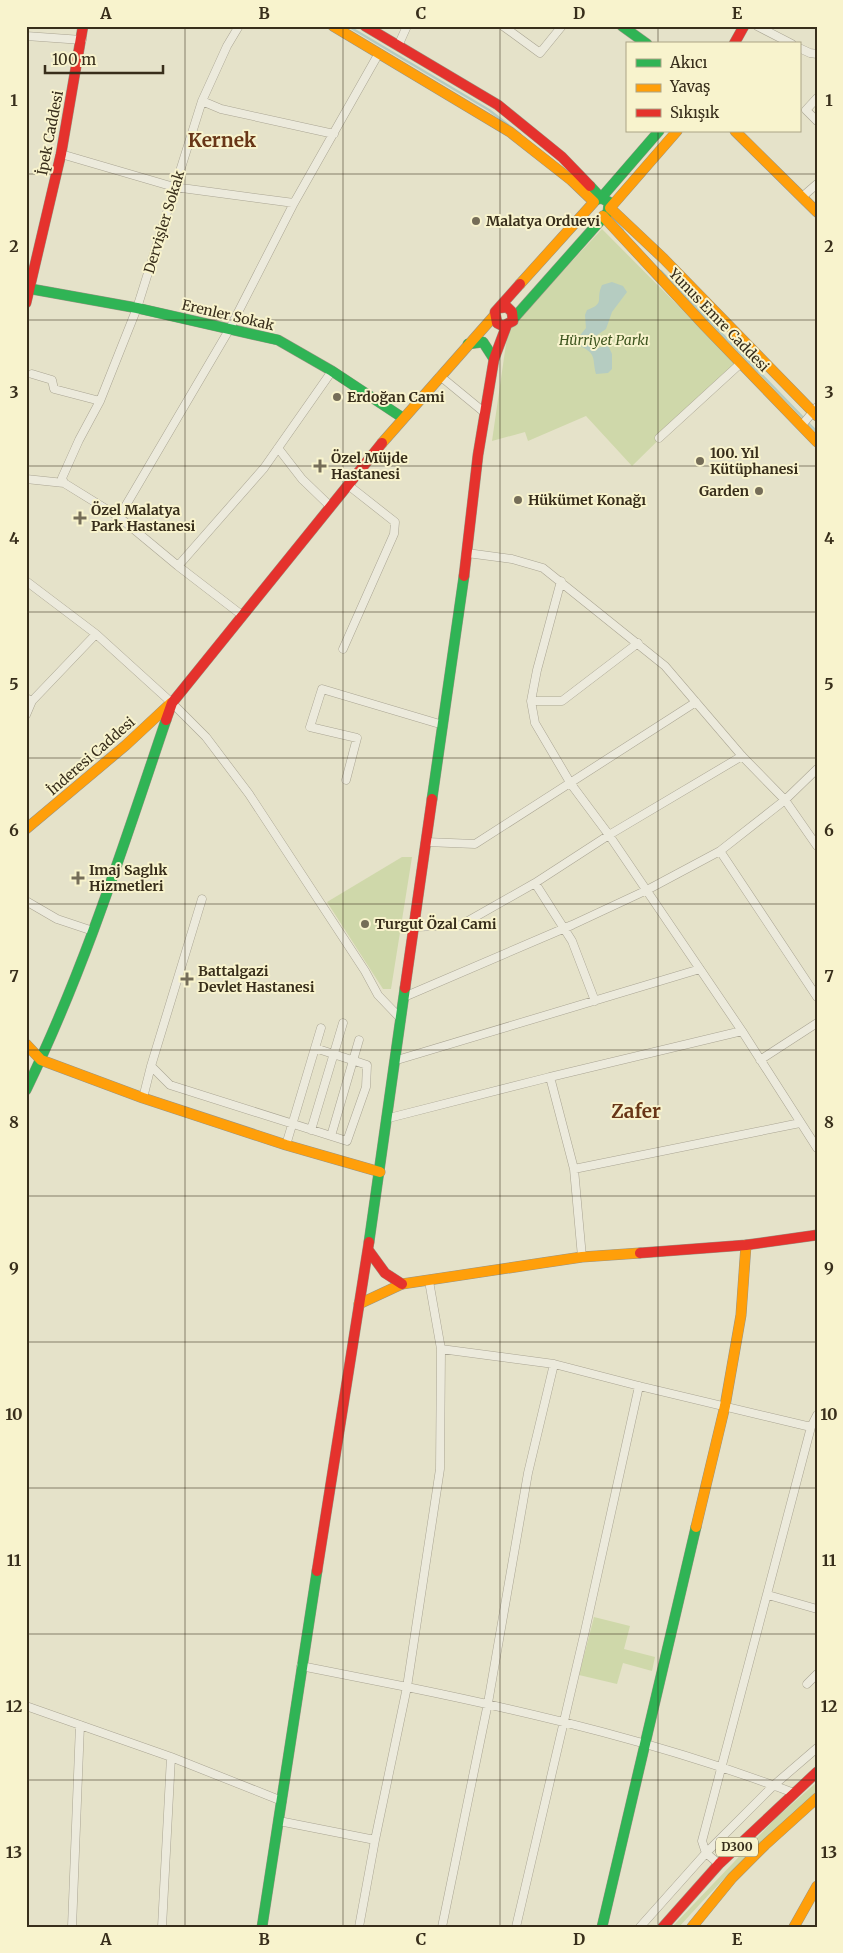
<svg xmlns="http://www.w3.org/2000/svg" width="843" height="1953" viewBox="0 0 843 1953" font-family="Merriweather,serif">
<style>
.green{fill:#cfd8aa}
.water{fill:#b5ccc1}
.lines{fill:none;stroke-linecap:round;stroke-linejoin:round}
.stream{stroke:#b5ccc1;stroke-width:2.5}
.street-casing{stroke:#aaa593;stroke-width:9}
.fast-casing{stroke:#999483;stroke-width:11}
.slow-casing{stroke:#999483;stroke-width:11}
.jam-casing{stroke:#999483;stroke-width:11}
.street{stroke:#eceadc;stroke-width:8}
.fast{stroke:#30b455;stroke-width:10}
.slow{stroke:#ff9f0a;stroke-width:10}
.jam{stroke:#e5322d;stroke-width:10}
.grid{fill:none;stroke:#382e1b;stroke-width:1;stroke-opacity:0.55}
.poi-dot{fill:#756d58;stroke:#f8f3cd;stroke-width:2}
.labels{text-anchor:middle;stroke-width:4;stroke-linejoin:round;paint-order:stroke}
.shield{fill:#f8f3cd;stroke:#726950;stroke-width:1}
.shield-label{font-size:12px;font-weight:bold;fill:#382e1b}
.street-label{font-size:14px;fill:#382e1b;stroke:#f8f3cd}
.poi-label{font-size:14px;font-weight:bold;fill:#382e1b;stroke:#f8f3cd;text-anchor:start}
.park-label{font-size:14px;font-style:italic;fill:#3f5620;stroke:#f8f3cd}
.district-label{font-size:19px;font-weight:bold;fill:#683617;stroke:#f8f3cd}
.neatline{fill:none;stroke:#382e1b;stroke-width:2}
.grid-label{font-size:16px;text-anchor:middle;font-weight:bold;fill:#382e1b}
</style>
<rect width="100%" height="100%" fill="#e5e2c9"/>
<path class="green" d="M602,229L736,364L632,466L586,416L528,441L525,432L492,441L508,330Z
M402,857H412L391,989H383L327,902Z
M594,1617L630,1626L624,1649L655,1657L652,1671L623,1663L617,1684L579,1675Z
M817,1782V1791C768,1833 722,1879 679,1927H672L776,1818Z"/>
<path class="water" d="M612,282L623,286L627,292L612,312L606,329L593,338L590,343L595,349L608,345L612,354V369L608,373L596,374C592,358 597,354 580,346L577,339L586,328L585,315L587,310C606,303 595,300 602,285Z"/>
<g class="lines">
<path class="stream" d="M348,26L489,110L520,134
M614,219L623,230
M661,271L817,432"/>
<g class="street-casing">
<path id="street" d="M503,26L540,53L562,26
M757,26L792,44
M26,36L82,40
M398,46L407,26
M799,48L810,53L817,54
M817,98L806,110L817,121
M202,101L221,109L334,134
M61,154L174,187L294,203
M802,197L817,184
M32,374L52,380L54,389L100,401
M440,376L485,413
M802,425L817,407
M659,438L741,363
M278,448L302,479L330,506
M26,479L64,483L119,517L229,330L294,203L379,53
M64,483L62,478L79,440L100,401L137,308L202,101L227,46L239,26
M119,517L178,566
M467,553L512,559L543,568L665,666L742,756L785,800L817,846
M26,581L96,634
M561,581L537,670L531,701L535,723L571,784L609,835L742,1031
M243,616L178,566L264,468L332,371
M343,649L394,534L395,522L348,485
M26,698L32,701L96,634L172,703L206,737L249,794L365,971L378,995L401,1019
M531,701H562L638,643
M26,715L32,701
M346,780L357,738L310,727L322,689L443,725
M426,842L475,844L696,702
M720,851L785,800L817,769
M535,883L572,941L595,1001
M202,899L151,1066L170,1085L347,1141L366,1087L367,1065L315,1048
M26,901L57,919L93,931
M414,927L461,925L535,883L609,835L742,756
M404,997L572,925L647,890L720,851L817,997
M397,1060L700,969
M760,1060L817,1023
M550,1077L742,1031L817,1148
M143,1098L151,1066
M389,1118L550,1077L574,1169L582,1257
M311,1130L343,1023
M331,1136L359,1040
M286,1145L321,1028
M574,1169L800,1123
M441,1349L554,1364
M768,1595L817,1609
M301,1666L407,1687L440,1469L441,1349L429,1281
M807,1684L817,1674
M26,1706L171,1757L162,1927
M171,1757L282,1801
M279,1821L375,1840L359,1927
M375,1840L407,1687C539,1714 668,1745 794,1793
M719,1864L706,1853L702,1841L811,1427L817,1415
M72,1927L80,1725
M442,1927L488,1703L528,1473L554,1364L639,1386L811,1427
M516,1927L585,1631L639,1386
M640,1927L706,1853L774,1785L817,1748"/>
</g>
<g class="fast-casing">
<path id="fast" d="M622,26L647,44
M596,200L601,198L659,131
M26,288L137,308L278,340L332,371L403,418
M514,318L608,212L609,202L601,198L590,186
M468,344L483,342L494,359
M432,799L464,576
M26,1090C84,971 124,844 166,720
M369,1242L405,988
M262,1927L317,1571
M602,1927L696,1527"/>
</g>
<g class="slow-casing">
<path id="slow" d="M333,26L510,132L571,180L594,202L520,284
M677,131L610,208L664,259L817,416
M735,131L817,212
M603,216L704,325L817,442
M382,443L494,316
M26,829L126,745L171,703
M26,1044L41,1060L143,1098L286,1145L380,1172
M359,1304L402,1284L582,1257L640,1253
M696,1527L725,1406L741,1315L746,1245
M692,1927L732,1878L765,1845L817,1798
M794,1927L817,1886"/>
</g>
<g class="jam-casing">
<path id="jam" d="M365,26L498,105L562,157L590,186
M734,44L744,26
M26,303L61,154L83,26
M500,308L507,307L512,312L513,321L503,326L497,323L495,312L520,284
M464,576L478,455L494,359L506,327
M166,720L172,703L382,443
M405,988L432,799
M369,1251L385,1273L402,1284
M640,1253L746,1245L817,1235
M317,1571L369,1242
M663,1927L719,1864L817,1772"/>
</g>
<use href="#street" class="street"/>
<use href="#fast" class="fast"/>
<use href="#slow" class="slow"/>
<use href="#jam" class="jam"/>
</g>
<path class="grid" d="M185,26V1927M343,26V1927M500,26V1927M658,26V44M658,131V1927M26,174H817M26,320H817M26,466H817M26,612H817M26,758H817M26,904H817M26,1050H817M26,1196H817M26,1342H817M26,1488H817M26,1634H817M26,1780H817"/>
<g class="poi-dot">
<circle cx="476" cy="221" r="5"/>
<circle cx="337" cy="397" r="5"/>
<circle cx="700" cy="461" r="5"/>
<path d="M317.5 458.5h5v5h5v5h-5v5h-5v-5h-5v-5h5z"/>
<circle cx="759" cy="491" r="5"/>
<circle cx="518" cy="500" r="5"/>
<path d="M77.5 510.5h5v5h5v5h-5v5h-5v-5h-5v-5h5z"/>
<path d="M75.5 870.5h5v5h5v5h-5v5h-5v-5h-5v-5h5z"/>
<circle cx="365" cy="924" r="5"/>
<path d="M184.5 971.5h5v5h5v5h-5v5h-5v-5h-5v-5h5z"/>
</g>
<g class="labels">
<rect class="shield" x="716" y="1837.5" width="42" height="19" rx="4"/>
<g class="shield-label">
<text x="737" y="1851">D300</text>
</g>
<g class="street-label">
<text transform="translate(50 133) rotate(-79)" y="5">İpek Caddesi</text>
<text transform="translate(164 222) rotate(-73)" y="5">Dervişler Sokak</text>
<text transform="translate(228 315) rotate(13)" y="5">Erenler Sokak</text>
<text transform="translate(719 320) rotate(46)" y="5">Yunus Emre Caddesi</text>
<text transform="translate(91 756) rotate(-41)" y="5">İnderesi Caddesi</text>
</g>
<g class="poi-label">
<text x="486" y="226">Malatya Orduevi</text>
<text x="347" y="402">Erdoğan Cami</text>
<text x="710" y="458">100. Yıl<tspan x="710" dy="16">Kütüphanesi</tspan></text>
<text x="331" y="463">Özel Müjde<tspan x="331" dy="16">Hastanesi</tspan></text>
<text x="749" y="496" text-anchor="end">Garden</text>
<text x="528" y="505">Hükümet Konağı</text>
<text x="91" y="515">Özel Malatya<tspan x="91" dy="16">Park Hastanesi</tspan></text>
<text x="89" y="875">Imaj Saglık<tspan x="89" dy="16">Hizmetleri</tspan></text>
<text x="375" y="929">Turgut Özal Cami</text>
<text x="198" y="976">Battalgazi<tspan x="198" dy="16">Devlet Hastanesi</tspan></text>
</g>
<g class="park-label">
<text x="604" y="345">Hürriyet Parkı</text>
</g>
<g class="district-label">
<text x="222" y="147">Kernek</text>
<text x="636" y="1118">Zafer</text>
</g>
</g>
<rect width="843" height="1953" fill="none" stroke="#f8f3cd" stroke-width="55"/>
<rect x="626" y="42" width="175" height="90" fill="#f8f3cd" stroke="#aba486"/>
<rect x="636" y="59" width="25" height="8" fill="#30b455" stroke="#aba486"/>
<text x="670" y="68" font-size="15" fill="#382e1b">Akıcı</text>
<rect x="636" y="84" width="25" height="8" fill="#ff9f0a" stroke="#aba486"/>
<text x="670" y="92" font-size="15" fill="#382e1b">Yavaş</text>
<rect x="636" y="109" width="25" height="8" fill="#e5322d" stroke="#aba486"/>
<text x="670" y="118" font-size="15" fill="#382e1b">Sıkışık</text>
<path d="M45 65v8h118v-8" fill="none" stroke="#382e1b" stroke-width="2.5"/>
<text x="52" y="65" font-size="15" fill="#382e1b" stroke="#f8f3cd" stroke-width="4" paint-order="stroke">100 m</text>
<rect x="28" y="28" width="788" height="1898" class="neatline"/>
<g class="grid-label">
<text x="106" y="19">A</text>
<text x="264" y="19">B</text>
<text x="421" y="19">C</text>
<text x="579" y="19">D</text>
<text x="737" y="19">E</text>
<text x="14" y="106">1</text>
<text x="829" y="106">1</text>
<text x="14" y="252">2</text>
<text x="829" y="252">2</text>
<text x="14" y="398">3</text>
<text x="829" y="398">3</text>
<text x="14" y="544">4</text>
<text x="829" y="544">4</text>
<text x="14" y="690">5</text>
<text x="829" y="690">5</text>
<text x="14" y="836">6</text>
<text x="829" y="836">6</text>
<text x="14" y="982">7</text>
<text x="829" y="982">7</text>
<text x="14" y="1128">8</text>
<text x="829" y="1128">8</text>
<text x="14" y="1274">9</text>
<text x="829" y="1274">9</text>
<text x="14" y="1420">10</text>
<text x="829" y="1420">10</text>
<text x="14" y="1566">11</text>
<text x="829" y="1566">11</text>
<text x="14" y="1712">12</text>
<text x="829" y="1712">12</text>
<text x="14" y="1858">13</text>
<text x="829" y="1858">13</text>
<text x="106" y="1945">A</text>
<text x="264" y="1945">B</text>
<text x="421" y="1945">C</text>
<text x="579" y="1945">D</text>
<text x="737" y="1945">E</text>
</g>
</svg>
